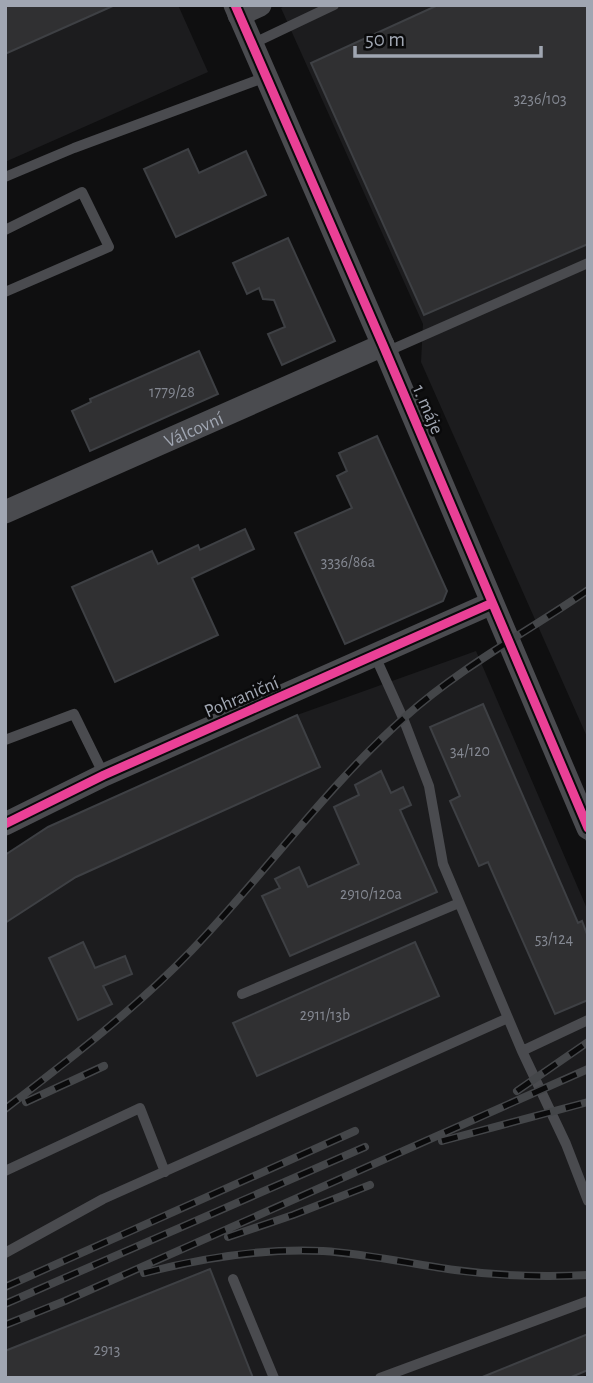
<svg xmlns="http://www.w3.org/2000/svg" width="593" height="1383" viewBox="0 0 593 1383" font-family="'Alegreya Sans',sans-serif">
<style>
.built{fill:#1c1c1e}
.building{fill:#303032;stroke:#3e4044;stroke-width:2}
.lines{fill:none;stroke-linecap:round;stroke-linejoin:round}
.service{stroke:#4a4b4f;stroke-width:10}
.minor{stroke:#4a4b4f;stroke-width:23}
.tram{stroke:#444649;stroke-width:2}
.rail-casing{stroke:#444649;stroke-width:8}
.rail{stroke:#0a0a0b;stroke-width:5;stroke-dasharray:16;stroke-linecap:butt}
.cycleway-casing{stroke:#0a0a0b;stroke-width:13}
.cycleway{stroke:#ea4096;stroke-width:9}
.labels{text-anchor:middle;stroke-width:5;stroke-linejoin:round;paint-order:stroke}
.number-label{font-size:16px;fill:#848892}
.street-label{font-size:19px;fill:#a0a6b2;stroke:#0a0a0b}
</style>
<rect width="100%" height="100%" fill="#0f0f10"/>
<path class="built" d="M5,5H178L208,72L5,162Z
M286,5H588V739L421,362L423,324L281,8Z
M476,651L588,911V1374L579,1378H5V855L297,715Z"/>
<path class="building" d="M5,5H115L5,54Z
M438,5H588V244L424,315L311,63Z
M188,149L199,173L246,151L266,195L176,237L144,169Z
M288,238L335,341L282,365L268,334L285,327L274,300L263,299L259,288L247,294L233,263Z
M199,351L218,394L90,451L72,411L91,402L90,399Z
M377,436L447,591L443,601L345,644L295,533L352,508L337,476L347,471L339,453Z
M245,529L254,549L192,578L218,635L115,682L72,587L152,551L158,564L198,545L200,550Z
M483,704L578,923L582,921L588,937V1000L555,1014L488,862L479,866L450,801L460,796L430,727Z
M297,715L320,767L76,877L5,923V855L48,827Z
M381,771L391,793L403,787L411,805L400,810L437,892L290,956L262,896L280,888L275,879L299,867L308,887L359,864L334,807L359,795L355,785Z
M83,942L95,968L125,956L132,974L103,986L112,1004L78,1020L49,958Z
M415,942L439,996L257,1076L233,1023Z
M210,1269L253,1378H5V1351Z
M588,1334V1370L569,1378H480Z"/>
<g class="lines">
<path class="service" d="M252,44L334,5
M5,177L74,148L266,77
M5,230L82,192L109,247L5,292
M386,352L588,263
M375,656L403,718L429,786L443,864L522,1051L588,1020
M5,740L74,714L104,775
M242,994L459,903
M522,1051L566,1144L588,1201
M5,1171L140,1108L165,1172
M5,1253L103,1199L508,1018
M233,1279L274,1378
M380,1378L588,1301"/>
<g class="minor">
<path d="M235,5L383,345L588,828"/>
<path d="M239,15L260,5"/>
<path id="s1" d="M5,512L383,345"/>
<path d="M5,824L104,775L492,603"/>
</g>
<path class="tram" d="M228,5L378,347L588,843
M241,5L391,350L588,814"/>
<g class="rail-casing">
<path id="rail" d="M517,1091L588,1042
M26,1102L104,1066
M5,1109C70,1059 134,1010 191,951C264,875 326,787 405,717C461,667 527,632 588,590
M442,1141L588,1102
M228,1237L293,1215L370,1185
M144,1273C202,1258 262,1248 323,1251C368,1254 411,1264 455,1270C499,1276 543,1277 588,1275
M5,1287L355,1131
M5,1304L365,1147
M5,1325L65,1301L588,1069"/>
</g>
<use href="#rail" class="rail"/>
<g class="cycleway-casing">
<path id="cycleway" d="M235,5L383,345L588,828
M5,824L104,775L492,603"/>
</g>
<use href="#cycleway" class="cycleway"/>
</g>
<g class="labels">
<g class="number-label">
<text x="540" y="104">3236/103</text>
<text x="172" y="397">1779/28</text>
<text x="348" y="567">3336/86a</text>
<text x="470" y="756">34/120</text>
<text x="371" y="899">2910/120a</text>
<text x="554" y="944">53/124</text>
<text x="325" y="1020">2911/13b</text>
<text x="107" y="1355">2913</text>
</g>
<g class="street-label">
<text transform="translate(429 409) rotate(67)" y="7">1. máje</text>
<text dy="7" stroke="none"><textPath href="#s1" startOffset="206">Válcovní</textPath></text>
<text transform="translate(241 696) rotate(-23)" y="7">Pohraniční</text>
</g>
</g>
<rect width="593" height="1383" fill="none" stroke="#a0a6b2" stroke-width="14"/>
<path d="M355 46v10h186v-10" fill="none" stroke="#a0a6b2" stroke-width="3.5"/>
<text x="365" y="46" font-size="21" fill="#a0a6b2" stroke="#0a0a0b" stroke-width="5" paint-order="stroke">50 m</text>
</svg>
